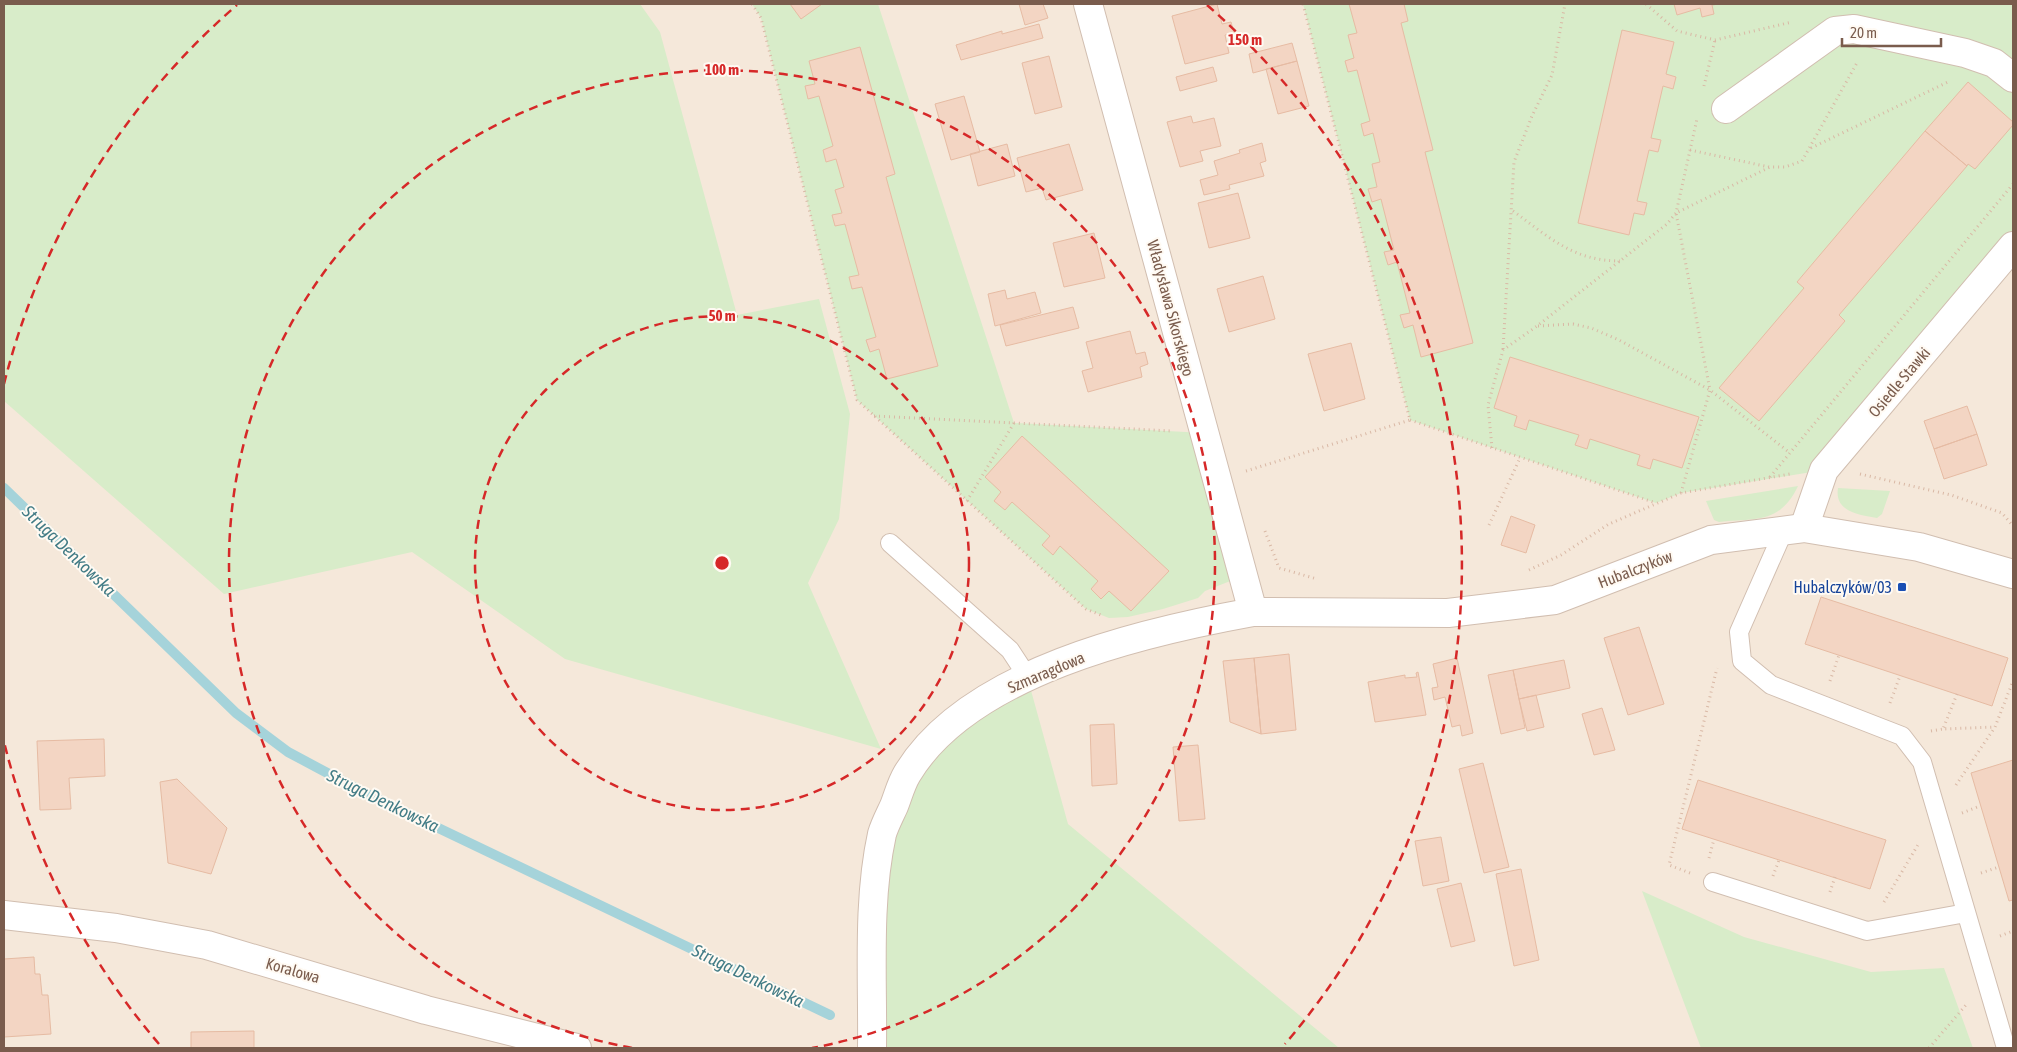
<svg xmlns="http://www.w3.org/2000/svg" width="2017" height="1052" viewBox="0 0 2017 1052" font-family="'Asap Condensed',sans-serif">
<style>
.residential{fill:#f5e8da}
.green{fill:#d8ecc9}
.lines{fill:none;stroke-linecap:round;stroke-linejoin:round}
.stream{stroke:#a5d3da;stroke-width:10}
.building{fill:#f3d5c3;stroke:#e6bba3}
.service-casing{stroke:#d1beb0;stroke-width:20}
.minor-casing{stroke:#d1beb0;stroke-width:30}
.tertiary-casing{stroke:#d1beb0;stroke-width:30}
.path{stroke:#d9b8a5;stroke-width:3;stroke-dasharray:1 4;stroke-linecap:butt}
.service{stroke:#fff;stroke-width:18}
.minor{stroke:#fff;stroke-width:28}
.tertiary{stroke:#fff;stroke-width:28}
.ring{fill:none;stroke:#d62828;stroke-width:2.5;stroke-dasharray:9 6}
.transit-dot{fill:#1a4fb4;stroke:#fffaf3;stroke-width:2}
.labels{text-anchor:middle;stroke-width:4;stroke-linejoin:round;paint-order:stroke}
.street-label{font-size:16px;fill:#7a5c4d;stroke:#fffaf3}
.transit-label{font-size:16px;fill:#164399;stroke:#fffaf3;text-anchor:end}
.water-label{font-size:18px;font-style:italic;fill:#437c86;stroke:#fffaf3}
.centre{fill:#d62828;stroke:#fffaf3;stroke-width:2.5}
.ring-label{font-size:15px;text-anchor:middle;font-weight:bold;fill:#d62828;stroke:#fffaf3;stroke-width:4;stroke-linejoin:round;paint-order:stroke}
</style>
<rect width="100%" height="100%" fill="#fdf6ec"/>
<path class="residential" d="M4,4H2013V1048H4Z"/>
<path class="green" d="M4,4H640L660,32L737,315L819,299L850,414L839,519L808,583L881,749L565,659L412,552L224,594L4,401Z
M752,4H878L1014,423L1205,433L1243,576L1205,591L1198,598L1163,609L1128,617L1109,618L1086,609L857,400L761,18Z
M1303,4H2013V246L1824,470L1681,493L1656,503L1410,420Z
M1798,486C1780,524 1756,518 1719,522L1714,520L1706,501Z
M1838,488L1890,491L1882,514L1877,518C1860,515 1834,512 1838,488Z
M1027,676L1068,824L1339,1048H872L875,889L906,775Z
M1642,891L1744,937L1871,972L1944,968L1973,1048H1701Z"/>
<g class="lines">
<path class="stream" d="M4,488L236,713L288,752L363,792L830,1015"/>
</g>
<path class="building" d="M790,4H822L801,19Z
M1019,4H1043L1048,18L1025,25Z
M1217,4L1222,24L1231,22L1234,33L1225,35L1229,53L1185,64L1172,16Z
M1349,4H1404L1408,21L1401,23L1433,150L1425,152L1473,343L1421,357L1413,325L1404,328L1400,315L1410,313L1397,262L1388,265L1384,252L1394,250L1381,199L1372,202L1368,189L1377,187L1372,164L1380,162L1373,133L1364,136L1361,124L1370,121L1357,70L1348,72L1345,61L1354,58L1348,35L1357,33Z
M1674,4H1719L1712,5L1714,14L1702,17L1700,8L1677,15Z
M1039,24L1043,38L961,60L956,45L1002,31V34Z
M1622,30L1674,42L1666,74L1676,77L1673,89L1663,86L1651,138L1661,140L1658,152L1649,150L1637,201L1647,203L1644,215L1634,213L1629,235L1578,223Z
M1292,43L1297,61L1253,73L1249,54Z
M860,47L895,174L886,177L938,366L887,379L879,349L870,352L866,340L876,337L862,287L852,289L849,277L859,275L845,224L835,226L832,215L842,213L835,190L844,187L836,159L826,162L823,150L833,146L819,96L808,99L805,86L815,84L809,61Z
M1049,56L1062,107L1035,114L1022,63Z
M1297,61L1309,106L1278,114L1266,69Z
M1213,67L1217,81L1180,91L1176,77Z
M1968,82L2013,122V125L1975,169L1968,164L1967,166L1925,131Z
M964,96L980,152L951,160L935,104Z
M1191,116L1193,123L1214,118L1221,146L1200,151L1203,161L1180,167L1167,122Z
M1925,131L1967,166L1839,315L1845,321L1759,421L1719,388L1804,288L1797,282Z
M1262,143L1266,161L1260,163L1264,176L1229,185L1230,189L1204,195L1200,180L1218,175L1214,161L1240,153L1239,150Z
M1007,144L1015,176L978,186L970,154Z
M1069,144L1083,190L1046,200L1042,188L1026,192L1017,158Z
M1238,193L1250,238L1209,248L1198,203Z
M1094,233L1105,278L1064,287L1053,243Z
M1263,276L1275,319L1229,332L1217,289Z
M1005,290L1007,299L1035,292L1041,313L995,326L988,294Z
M1073,307L1079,328L1006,346L1000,325Z
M1130,331L1136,354L1145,352L1148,364L1140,367L1142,377L1088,392L1082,371L1093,368L1086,342Z
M1351,343L1365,399L1324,411L1308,354Z
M1510,357L1699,417L1682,468L1653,459L1650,469L1637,465L1640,455L1590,439L1587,449L1575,445L1579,435L1529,420L1526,430L1514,426L1517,416L1494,408Z
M1967,406L1977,434L1934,449L1924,421Z
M1977,434L1987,465L1944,479L1934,449Z
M1022,436L1169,571L1131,611L1109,591L1101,599L1091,589L1098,581L1060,546L1053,555L1042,545L1050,536L1012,502L1005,510L994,501L1001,492L985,477Z
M1511,516L1535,525L1526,553L1501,545Z
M1821,597L2008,658L1992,706L1805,644Z
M1639,627L1664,704L1628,715L1604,638Z
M1289,654L1296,730L1261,734L1254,658Z
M1254,658L1261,734L1230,722L1223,661Z
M1457,658L1473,733L1462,736L1460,725L1452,727L1445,697L1434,700L1432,688L1438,687L1433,664Z
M1564,660L1570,688L1519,699L1513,670Z
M1513,670L1525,728L1501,734L1488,675Z
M1418,672L1426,715L1375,722L1368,682L1405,675V678L1417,677L1416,673Z
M1536,695L1544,727L1527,731L1519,699Z
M1602,708L1615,750L1594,755L1582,714Z
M1114,724L1117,784L1092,786L1090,725Z
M104,739L105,776L69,778L71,809L40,810L37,741Z
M1198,745L1205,819L1179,821L1173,747Z
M2013,760V900L2009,901L1971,773Z
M1483,763L1509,867L1484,873L1459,769Z
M177,779L227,828L211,874L168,863L160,782Z
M1698,780L1886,840L1870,889L1682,829Z
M1441,837L1449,881L1423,886L1415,841Z
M1521,869L1539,960L1514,966L1496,874Z
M1461,883L1475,941L1451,947L1437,889Z
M34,957L35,974H40L42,995H48L51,1034L4,1037V959Z
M254,1031V1048H191V1032Z"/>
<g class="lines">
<g class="service-casing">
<path id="service" d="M1784,530L1739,632L1742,661L1771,685L1902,736L1922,762L2006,1048
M890,543L1010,650L1027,676
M1713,882L1867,931L1966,913"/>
</g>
<g class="minor-casing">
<path id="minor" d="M1726,109L1835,31L1854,29L1965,53L1994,63L2013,78
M1804,528L1824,470L2013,246
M4,915L116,928L207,945L426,1010L577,1048
M872,1048C873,979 867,902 882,834C885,824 890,815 894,806C898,796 901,784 907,774C968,672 1143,632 1253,612"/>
</g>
<g class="tertiary-casing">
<path id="tertiary" d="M1088,4L1253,612L1448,613L1555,600L1711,540L1804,528L1919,547L2013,574"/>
</g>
<path class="path" d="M752,4L761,18L857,400L1086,609L1101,615
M1646,4L1677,31L1715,40L1792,22
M1704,86L1715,40
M1811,148L1950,81
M1690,150L1769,167
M1513,211C1549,237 1573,261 1620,261
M1538,326L1573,324L1591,328L1619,340L1710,390L1790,453
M1503,349L1514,162L1532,116L1552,75L1565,4
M874,416L1172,431
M1410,420L1656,503
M1492,448L1488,405L1503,350L1537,326L1667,224L1676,213L1697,119
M1246,471L1410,420L1303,4
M1860,474L1951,495L2002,513L2013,526
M1770,477L2013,184
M1681,493L1710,390L1676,213L1770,167H1785L1802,161L1858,61
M967,501L1014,423
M1489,525L1520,458
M1265,531L1279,568L1317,579
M1529,570L1561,555L1609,524L1681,493L1790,474
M1830,681L1839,655
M1957,694L1943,729L1995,727
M1890,703L1900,676
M1931,731L1943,729
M1956,785L1995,727L2013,681
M1962,813L1980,806
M1709,858L1714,839
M1690,873L1669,865L1717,668
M1981,873L1999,867
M1773,876L1779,860
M1830,892L1835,877
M1884,902L1919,843
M2000,936L2013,931
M1929,1048L1966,1005"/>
<use href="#service" class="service"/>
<use href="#minor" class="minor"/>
<use href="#tertiary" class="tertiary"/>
</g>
<g class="ring">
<circle cx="722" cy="563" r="247"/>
<path d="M632 1048A493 493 0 1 1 812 1048"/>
<path d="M159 1044A740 740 0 0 1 4 742M4 384A740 740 0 0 1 237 5M1207 5A740 740 0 0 1 1285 1044"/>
</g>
<rect class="transit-dot" x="1897" y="582" width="10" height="10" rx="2.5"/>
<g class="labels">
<g class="street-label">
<text transform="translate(1171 308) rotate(75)" y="6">Władysława Sikorskiego</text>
<text transform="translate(1899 382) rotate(-50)" y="6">Osiedle Stawki</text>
<text transform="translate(1635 569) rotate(-21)" y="6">Hubalczyków</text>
<text transform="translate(1046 672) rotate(-23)" y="6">Szmaragdowa</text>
<text transform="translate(293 970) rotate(16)" y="6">Koralowa</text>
</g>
<g class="transit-label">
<text x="1892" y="593">Hubalczyków/03</text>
</g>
<g class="water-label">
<text transform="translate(69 551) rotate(44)" y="6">Struga Denkowska</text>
<text transform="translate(383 801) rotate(26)" y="6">Struga Denkowska</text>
<text transform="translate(748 976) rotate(26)" y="6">Struga Denkowska</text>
</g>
</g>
<circle cx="722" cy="563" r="8" class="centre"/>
<g class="ring-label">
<text x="1245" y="45">150 m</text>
<text x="722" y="75">100 m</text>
<text x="722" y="321">50 m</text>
</g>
<rect width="2017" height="1052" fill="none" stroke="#7a5c4d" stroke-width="10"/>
<path d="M1842 38v8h99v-8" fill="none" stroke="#7a5c4d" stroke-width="2.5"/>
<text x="1850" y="38" font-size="15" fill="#7a5c4d" stroke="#fffaf3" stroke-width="4" paint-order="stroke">20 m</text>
</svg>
